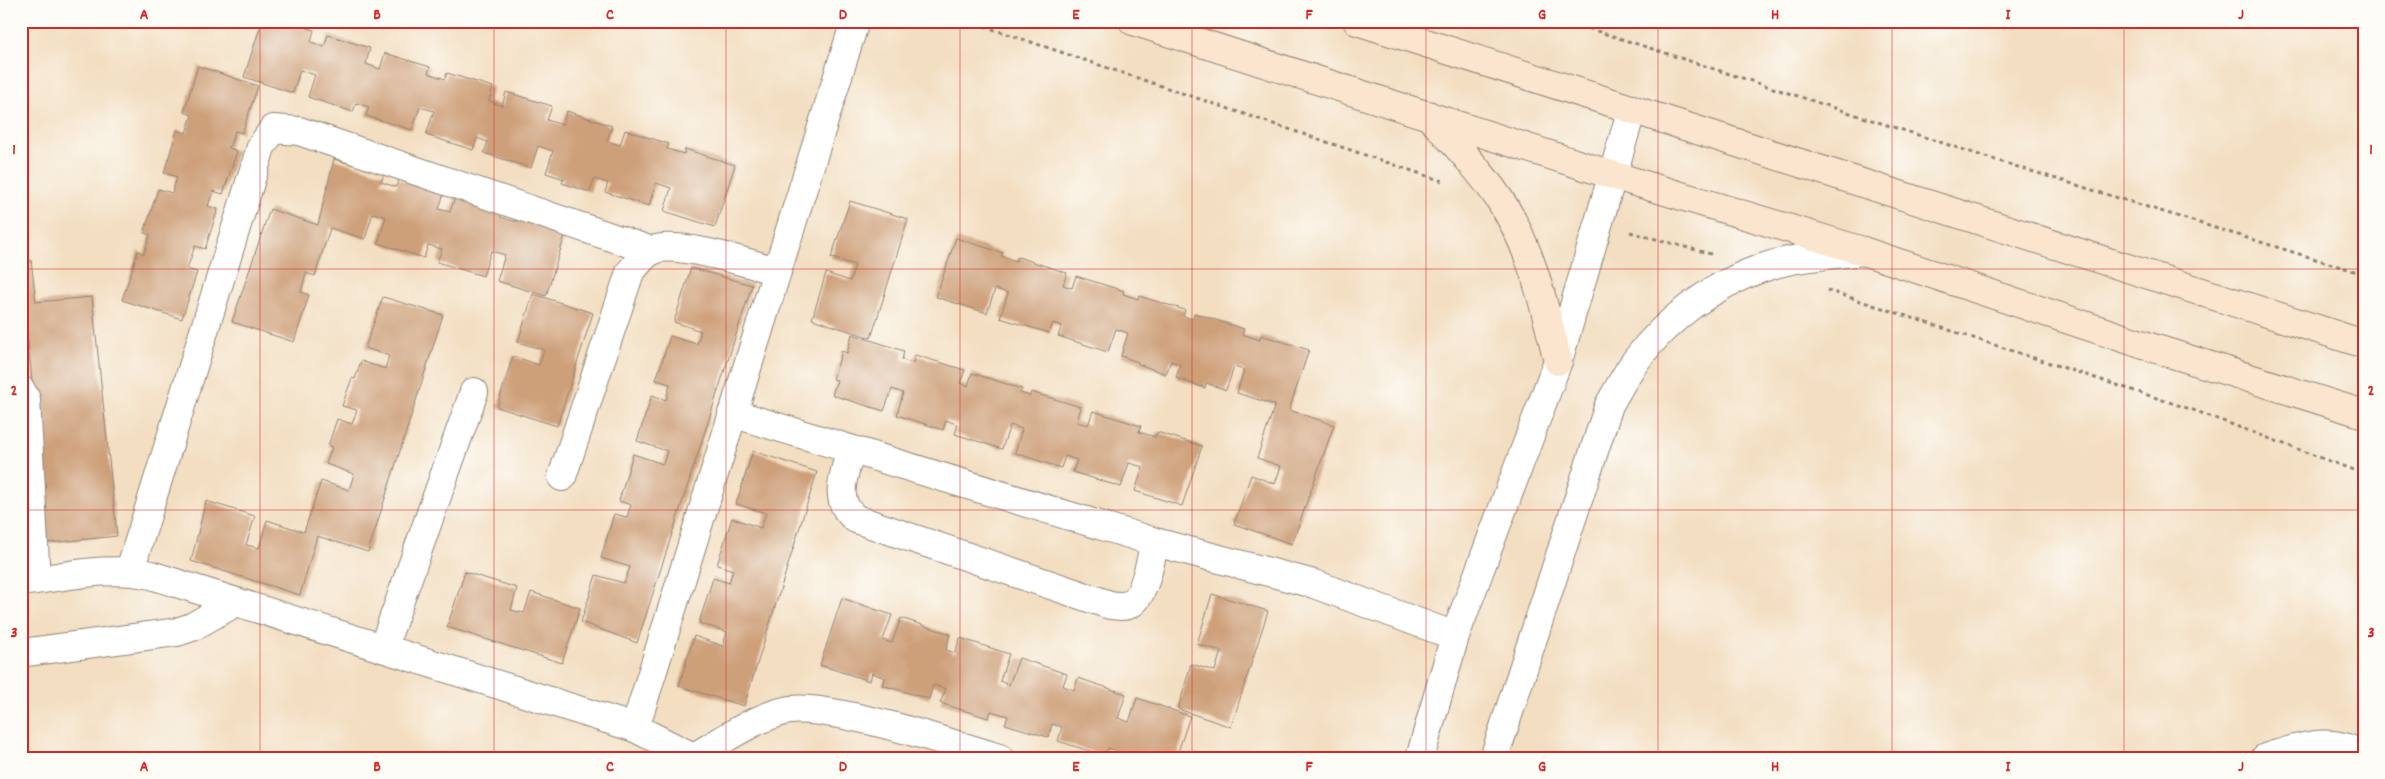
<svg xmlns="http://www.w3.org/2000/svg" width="2385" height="779" viewBox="0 0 2385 779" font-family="Dekko,sans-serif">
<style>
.building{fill:#cea07a}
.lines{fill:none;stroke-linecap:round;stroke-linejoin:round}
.street-casing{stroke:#8f8476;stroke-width:30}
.secondary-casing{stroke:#8f8476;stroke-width:30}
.path{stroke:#8f8476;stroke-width:3;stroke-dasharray:4 4;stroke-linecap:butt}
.street{stroke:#fff;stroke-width:28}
.secondary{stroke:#fbe5cf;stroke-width:28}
.grid{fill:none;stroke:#d62828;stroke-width:1;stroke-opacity:0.55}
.neatline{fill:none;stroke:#d62828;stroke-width:2}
.grid-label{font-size:16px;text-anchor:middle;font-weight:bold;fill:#d62828}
</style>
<rect width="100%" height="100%" fill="#fdfcf7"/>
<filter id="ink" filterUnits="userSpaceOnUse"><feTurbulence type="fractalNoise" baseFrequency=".02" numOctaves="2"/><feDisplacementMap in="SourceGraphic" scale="10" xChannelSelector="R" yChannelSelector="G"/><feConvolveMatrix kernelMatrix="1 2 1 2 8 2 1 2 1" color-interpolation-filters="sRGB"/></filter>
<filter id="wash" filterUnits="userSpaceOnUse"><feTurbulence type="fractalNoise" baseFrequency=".0096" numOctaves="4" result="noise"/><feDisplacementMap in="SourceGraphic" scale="20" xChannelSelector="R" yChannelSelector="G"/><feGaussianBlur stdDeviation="1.12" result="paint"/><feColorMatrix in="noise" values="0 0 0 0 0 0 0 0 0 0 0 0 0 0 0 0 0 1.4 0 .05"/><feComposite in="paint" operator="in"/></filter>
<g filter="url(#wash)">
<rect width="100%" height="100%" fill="#f3dec1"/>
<g id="blocks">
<path class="building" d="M262,21H286L314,30L311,42L324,47L328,35L370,48L366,64L380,69L385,53L430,67L428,73L445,79L447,73L493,87L489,101L502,106L506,92L552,106L547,120L562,125L567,111L612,126L607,141L620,145L625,130L669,144L667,149L684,154L685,149L735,165L715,227L664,211L671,188L656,183L649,206L605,192L608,183L594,179L590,192L562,183L564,179L546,173L553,151L538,146L531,168L484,153L488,142L477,138L473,150L426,135L434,111L420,107L412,130L366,116L369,107L356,103L353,112L308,97L315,75L300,70L293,93L244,77Z
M198,66L258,86L242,133L235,131L229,148L237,151L223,194L213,191L208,206L218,209L205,249L195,246L187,269L197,272L182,319L122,300L138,251L144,254L150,235L144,233L158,189L172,193L177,177L164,173L177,130L186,133L192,115L184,112Z
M334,159L384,174L381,182L396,187L399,179L444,193L439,209L450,212L455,197L502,212L500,217L516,222L517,216L566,232L546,296L497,281L505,255L491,251L483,276L437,262L442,249L428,245L424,258L378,243L386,217L373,213L365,239L330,228L315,276L306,273L301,292L309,295L294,342L232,322L270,209L318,225Z
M850,201L908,219L871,338L812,319L826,273L850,281L855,265L831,258Z
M956,238L1003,253L1001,256L1016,261L1018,257L1067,273L1063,285L1072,288L1076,276L1124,291L1123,294L1138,299L1139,296L1185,310L1183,316L1193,319L1194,313L1244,329L1242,334L1260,340L1261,335L1309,350L1289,410L1334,425L1292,544L1234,524L1251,475L1275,484L1281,466L1257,458L1275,405L1237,393L1244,370L1234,367L1226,390L1206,383L1205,388L1176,378L1180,364L1171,361L1166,374L1138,364V362L1121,356L1128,333L1116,329L1108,352L1058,336L1062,326L1053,323L1049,333L1000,318L1008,293L995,289L987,313L936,297Z
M31,260L36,302L92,297L117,536L49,543L26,323L21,324V261Z
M691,268L752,285L637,643L581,622L596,575L624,583L630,567L601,558L614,514L627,517L631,505L619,501L633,454L663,464L667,451L637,441L652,395L666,400L670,384L656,380L670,336L697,344L701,331L674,322Z
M533,294L593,313L557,426L497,407L513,356L539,365L544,350L518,342Z
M383,297L443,315L368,552L317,536L300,595L191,561L206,501L255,516L246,545L259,548L267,520L304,532L321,481L349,490L354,474L326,464L332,447L328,446L337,419L352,424L357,410L342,406L352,378L355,379L361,361L385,369L389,356L365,348Z
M852,334L904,351L902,360L913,363L915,355L965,370L960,383L968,386L972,373L1022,389L1020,393L1030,396L1031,392L1081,407L1077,422L1088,425L1093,411L1141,426L1139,432L1155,437L1157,432L1202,446L1182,506L1135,491L1143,467L1129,463L1121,487L1073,472L1077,460L1065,456L1061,468L1015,453L1022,429L1010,425L1002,449L955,434L958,425L946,420L943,430L897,415L903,393L892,389L884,411L832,395L837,380L833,379L842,351L847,353Z
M753,451L817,472L744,706L679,686L694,636L723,646L727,632L699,623L713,578L729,583L733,570L717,565L732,518L761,528L766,513L736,504Z
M465,572L517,588L511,610L524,613L531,592L580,608L562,663L447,627Z
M1212,594L1268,611L1231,727L1178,709L1191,664L1215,671L1221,651L1197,644Z
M842,598L892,615L883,640L892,643L901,618L950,634L946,650L955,653L960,638L1009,654L1000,681L1009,685L1019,658L1067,674L1063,686L1074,690L1078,678L1126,694L1118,718L1129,722L1137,698L1190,716L1176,758H1122L1124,753L1108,748L1105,756L1058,741L1062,727L1052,724L1048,737L1005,724L1008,716L991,711L988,718L940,703L946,689L933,685L929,699L882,685L885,678L872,673L870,681L820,665Z"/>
</g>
</g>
<g filter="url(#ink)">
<use href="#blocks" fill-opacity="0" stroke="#8f8476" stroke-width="1"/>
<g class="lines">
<g class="street-casing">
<path id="street" d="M21,390L26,399L36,580
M732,413L1155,542L1314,584L1455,636
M851,449C845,474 831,500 856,519L1110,605C1117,606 1124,607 1130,604C1145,597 1151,557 1155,542
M562,477L630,272C637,265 644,254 653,250C677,240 750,264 777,271
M130,570L261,147L273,129L299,131L652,251
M21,582C65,577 108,565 151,575L635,728L695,758
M383,648L474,392
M21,653L177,632L192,627L236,602
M635,728L855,21
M694,757C724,740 756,716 790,710C808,708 827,712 844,715C896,725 947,742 999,758
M1420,758L1455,636L1558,361L1632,109
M1494,758L1609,405C1618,390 1626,373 1637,359C1668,318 1713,285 1762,268C1794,257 1829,255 1863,251
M2265,758C2300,747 2331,735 2364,756"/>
</g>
<g class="secondary-casing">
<path id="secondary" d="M1133,21L1612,175L1863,251L2147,346L2364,414
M1357,21L2364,344
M1428,115C1453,142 1479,169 1500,200C1532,248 1544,306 1558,361"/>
</g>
<path class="path" d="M969,21L1442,181
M1566,21L1989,158L2364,274
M1630,232L1711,254
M1827,290L2196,411L2364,474"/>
<use href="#street" class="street"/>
<use href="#secondary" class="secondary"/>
</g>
</g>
<path class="grid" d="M260,21V758M494,21V758M726,21V758M960,21V758M1192,21V758M1426,21V758M1658,21V758M1892,21V758M2124,21V758M21,269H2364M21,510H2364"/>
<rect width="2385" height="779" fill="none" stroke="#fdfcf7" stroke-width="55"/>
<rect x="28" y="28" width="2330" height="724" class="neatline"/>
<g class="grid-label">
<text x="144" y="19">A</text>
<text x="377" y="19">B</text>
<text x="610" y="19">C</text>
<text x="843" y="19">D</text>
<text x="1076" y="19">E</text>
<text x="1309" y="19">F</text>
<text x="1542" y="19">G</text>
<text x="1775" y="19">H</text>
<text x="2008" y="19">I</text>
<text x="2241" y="19">J</text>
<text x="14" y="154">1</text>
<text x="2371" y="154">1</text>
<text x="14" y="395">2</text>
<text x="2371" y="395">2</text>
<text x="14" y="637">3</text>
<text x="2371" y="637">3</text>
<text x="144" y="771">A</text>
<text x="377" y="771">B</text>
<text x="610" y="771">C</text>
<text x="843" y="771">D</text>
<text x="1076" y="771">E</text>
<text x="1309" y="771">F</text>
<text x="1542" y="771">G</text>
<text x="1775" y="771">H</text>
<text x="2008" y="771">I</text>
<text x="2241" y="771">J</text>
</g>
</svg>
